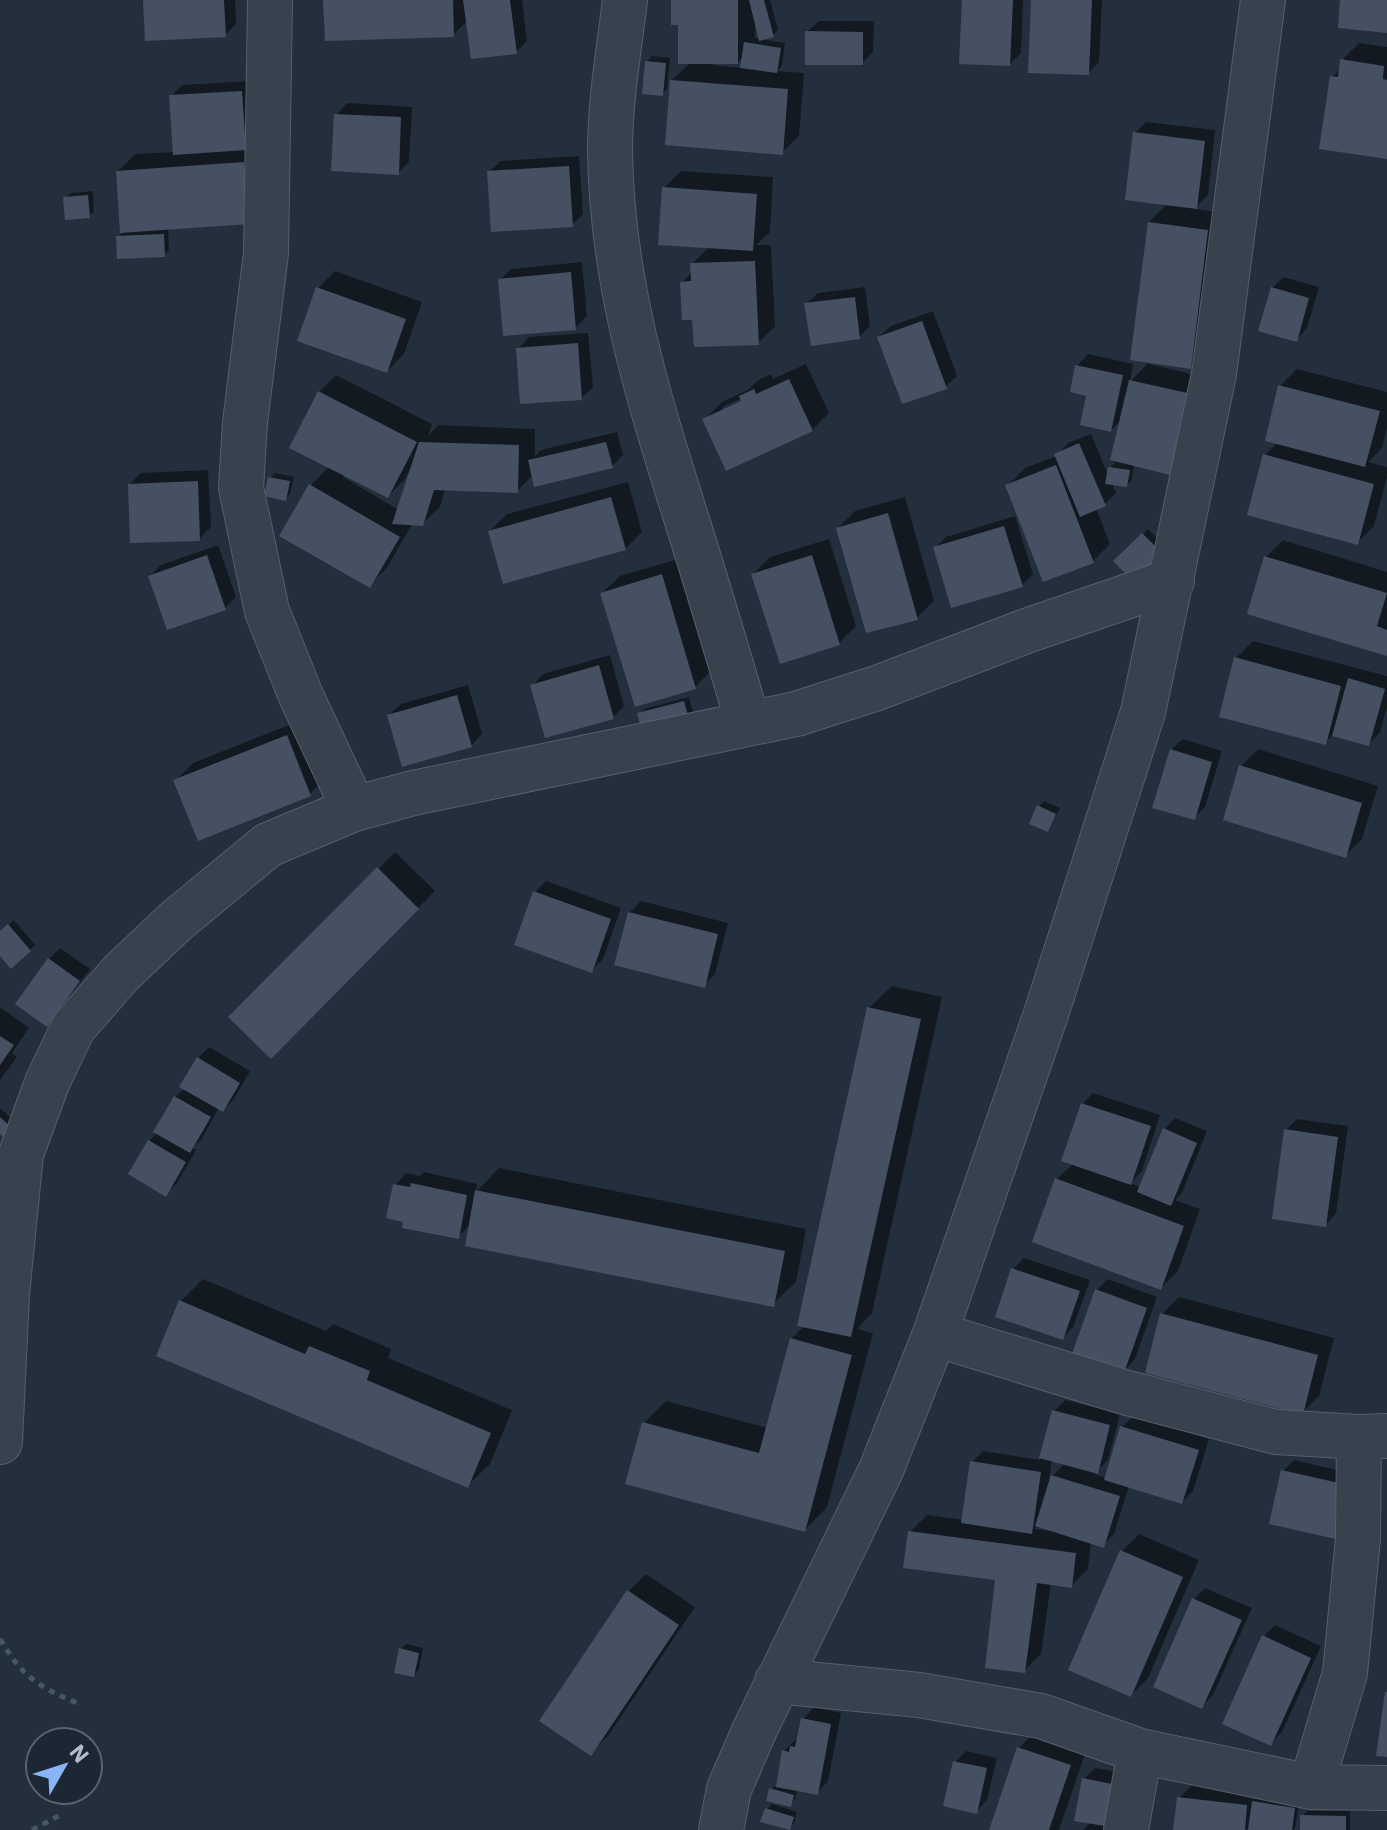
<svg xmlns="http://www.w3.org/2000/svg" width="1387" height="1830" viewBox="0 0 1387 1830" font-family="'IBM Plex Sans',sans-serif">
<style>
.shadow{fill:#0007;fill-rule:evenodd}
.building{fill:#455162}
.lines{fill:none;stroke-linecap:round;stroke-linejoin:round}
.minor-casing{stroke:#565f6c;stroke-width:46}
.path{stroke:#44595c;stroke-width:5;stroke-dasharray:6 6;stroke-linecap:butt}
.minor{stroke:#38414e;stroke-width:44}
</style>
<rect width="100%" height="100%" fill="#242f3e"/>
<path class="shadow" d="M145,0H235L236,24L225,35Z
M325,0H522L527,41L516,52L468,20L453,35Z
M673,0H770L778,30L773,35L755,21V38L785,43L782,66L777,71L804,73L799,136L782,153L672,80L691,62ZM744,56L742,68L713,65V62H738Z
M964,0H1023L1021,53L1010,64Z
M1033,0H1102L1099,62L1088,73Z
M819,21H874L873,52L862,63L807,32Z
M1359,43L1387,47V157L1332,77L1341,68L1342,60Z
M652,56L670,58L667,89L662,94L647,62Z
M253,81L265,205L168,227L169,250L164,255L118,237L122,233L118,171L135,154L174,152L171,96L182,85Z
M347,103L412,107L409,162L398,173L336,115Z
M1146,122L1215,130L1208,195L1194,209L1224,213L1207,350L1190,367L1149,222L1168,203L1135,133Z
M579,156L583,214L572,225L489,172L500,161Z
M681,171L773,177L770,232L756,245H771L775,326L758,343L694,318L682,283L692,272V264L710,246L664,188Z
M93,191L94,211L89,216L65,198L71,193Z
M582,262L587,316L575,328L500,280L511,269Z
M335,271L422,302L404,354L387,371L318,288Z
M1284,277L1319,287L1307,328L1296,340L1272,288Z
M865,287L870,326L859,337L806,304L818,293Z
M933,311L957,376L945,387L879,337L891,326Z
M588,333L593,387L581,398L518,349L529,337Z
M1088,354L1133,364L1130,382L1149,362V364L1208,378L1134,464L1132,480L1127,485L1112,483L1116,493L1105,504L1096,508L1110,544L1093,561L1008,485L1025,468L1057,456L1068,443L1091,434L1108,475L1110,468L1117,460L1122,419L1111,430L1088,394L1077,366Z
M806,364L829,413L812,430L705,419L722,402L748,390L758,380L771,374L773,379ZM749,395L751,399L722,412V407Z
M1297,369L1387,392V427L1382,448L1368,462L1387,467V477L1374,526L1357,543L1265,455L1278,442L1280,386Z
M336,375L432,424L428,436L438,425L535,429V456L541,450L617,432L623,455L612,466L533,475L517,491L445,489L440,507L422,524L413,523L386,569L369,586L282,535L311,485L330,466L319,392ZM410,469L412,470L399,510L343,477L344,474L388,496L405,479Z
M208,470L211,527L199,539L130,484L141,473Z
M275,473L294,477L290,494L285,499L270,478Z
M628,482L642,532L625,549L490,531L507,514Z
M905,497L934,601L917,618L838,528L855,511Z
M1015,516L1033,574L1021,586L935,548L946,537Z
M1148,529L1166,547L1116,561Z
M829,539L856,626L839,643L753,574L770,557Z
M1283,540L1387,572V654L1266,557Z
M218,545L236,597L225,608L150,576L161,565Z
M678,559L712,670L695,687L602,593L620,576Z
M1253,641L1387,676V707L1380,732L1369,744L1334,734L1326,742L1236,658Z
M610,655L624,706L613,717L532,686L543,674Z
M468,685L482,734L471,746L389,715L401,704Z
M689,697L693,712L688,717L639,714L644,709Z
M304,719L327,777L310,794L176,780L193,763Z
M1183,739L1222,751L1205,807L1194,818L1171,750Z
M1258,749L1378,786L1362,839L1345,856L1241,766Z
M1044,801L1060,808L1048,830L1039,806Z
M395,852L435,891L271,1056L231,1017Z
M546,881L621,908L603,959L592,970L535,892Z
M641,901L728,923L715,974L704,985L629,913Z
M14,920L35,945L30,950L0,953V932Z
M60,948L90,969L47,1025L49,959Z
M892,986L942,997L872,1313L857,1329L873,1333L827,1507L805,1530L644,1423L666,1401L768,1428L791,1339L805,1325L869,1008Z
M0,1007L29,1028L12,1053L17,1057L0,1080Z
M209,1047L250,1071L234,1099L223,1110L219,1108L201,1140L192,1148L196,1150L177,1183L166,1194L149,1141L158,1132L156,1131L175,1097L185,1088L198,1058Z
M1093,1093L1160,1115L1142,1171L1130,1183L1141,1187L1164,1130L1175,1118L1207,1131L1182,1193L1175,1200L1200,1209L1178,1271L1161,1288L1057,1179L1074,1163L1082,1104Z
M0,1108L15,1122L0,1132Z
M1297,1119L1348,1126L1336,1214L1325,1225L1286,1130Z
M499,1168L806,1229L796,1282L773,1304L471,1224L458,1237L395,1185L406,1173L420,1176L424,1172L477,1184L476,1192Z
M1024,1258L1090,1280L1073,1327L1062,1338L1013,1269Z
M203,1279L326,1331L333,1324L391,1349L388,1358L512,1410L490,1464L467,1486L181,1301Z
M1108,1279L1157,1297L1135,1359L1124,1371L1097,1290Z
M1179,1297L1334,1338L1319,1396L1302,1413L1162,1314Z
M1065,1400L1120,1414L1108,1460L1094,1474L1107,1478L1122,1427L1133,1416L1209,1439L1193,1491L1182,1502L1129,1486L1114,1534L1103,1545L1091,1542L1088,1569L1071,1586L1051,1583L1041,1654L1024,1671L998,1578L910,1532L927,1515L964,1520L972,1462L983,1451L1040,1460L1054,1411ZM1052,1459L1065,1463L1049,1480ZM1038,1525L1052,1531L1034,1529Z
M1294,1460L1358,1475L1347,1526L1283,1471Z
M1139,1534L1199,1560L1148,1678L1131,1695L1122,1551Z
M646,1574L695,1607L608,1736L591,1753L542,1720L629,1591Z
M1205,1588L1252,1608L1213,1695L1202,1706L1156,1686L1194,1599Z
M1275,1625L1321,1646L1282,1732L1270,1744L1264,1636Z
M406,1644L423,1648L419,1669L414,1675L401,1649Z
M814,1707L841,1713L828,1781L817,1793L798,1789L795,1799L790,1804L771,1789L778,1785L784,1751L795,1740L798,1741L803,1719Z
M1036,1731L1087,1748L1059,1830H991L1019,1748Z
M966,1751L997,1758L987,1800L976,1812L955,1762Z
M1095,1768L1123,1773L1113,1830H1083L1091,1822L1084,1779Z
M1196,1781L1299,1803L1295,1829L1175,1830L1179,1798Z
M772,1804L797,1812L794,1823L789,1828L767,1809Z
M1307,1811H1350V1830H1302V1816Z"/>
<path class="building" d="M143,0H224L226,37L145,41Z
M323,0H453L454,37L325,41Z
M463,0H510L517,54L471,59Z
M671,0H738V64H678V25H671Z
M749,0H764L774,37L759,41Z
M962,0H1013L1010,66L959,64Z
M1031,0H1092L1089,75L1028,73Z
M1340,0H1387V33L1338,28Z
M805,31L863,32V65H805Z
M744,42L781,48L777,73L740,68Z
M1340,59L1384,66L1383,79L1387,80V159L1319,149L1330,76L1338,77Z
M645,61L666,63L663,96L642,94Z
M670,80L788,89L783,155L665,145Z
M242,91L246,150L173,155L169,95Z
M334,114L401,117L399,175L331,171Z
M1133,132L1205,141L1197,209L1125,200Z
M244,162L249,224L120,233L116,171Z
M569,166L573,227L491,232L487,171Z
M662,187L757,194L753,251L658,245Z
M88,195L90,218L65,220L63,197Z
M1148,222L1208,230L1191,369L1130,360Z
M164,234L165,257L117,259L116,236Z
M755,261L759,345L694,347L692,320H682L680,282L691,281L690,263Z
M571,272L576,330L503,336L498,279Z
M316,287L406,319L387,373L297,341Z
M1271,287L1309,298L1297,342L1258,331Z
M855,297L860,339L811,346L804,303Z
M922,321L947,389L902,404L877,337Z
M578,343L582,400L520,404L516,348Z
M1075,365L1123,375L1111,432L1080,425L1086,396L1070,392Z
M789,379L813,431L726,471L702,419L741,401L739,396L754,389L756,394Z
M1129,380L1192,394L1174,476L1110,460Z
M1278,385L1380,411L1365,467L1265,441Z
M318,391L417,442L388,498L289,448Z
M419,442L519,445L518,493L434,490L423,526L392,524Z
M606,442L613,468L534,487L528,460Z
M1079,443L1106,506L1080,517L1054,454Z
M1263,454L1374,484L1358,545L1247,515Z
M1056,465L1094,563L1043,582L1005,485Z
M1108,467L1130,470L1127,487L1105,484Z
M268,477L290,481L286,501L264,496Z
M198,481L200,541L130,543L128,484Z
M309,484L400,537L370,588L279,536Z
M611,497L626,550L503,584L488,531Z
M888,513L918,620L866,633L836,528Z
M1004,526L1023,587L951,608L933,547Z
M1142,533L1162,553L1134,582L1113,561Z
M207,555L226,610L167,630L148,576Z
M812,555L840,645L780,664L751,574Z
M1264,556L1387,593L1377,626L1387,630V656L1247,614Z
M662,574L696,689L635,707L600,593Z
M1234,657L1341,686L1326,745L1219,717Z
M599,665L614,719L545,738L530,685Z
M1348,678L1385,689L1369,746L1332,736Z
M457,695L472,747L402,767L387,715Z
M684,701L689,719L642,732L637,713Z
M287,735L311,796L198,841L173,780Z
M1170,749L1212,762L1195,820L1152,808Z
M1239,765L1362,803L1346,858L1223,820Z
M1037,805L1056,814L1048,832L1029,824Z
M377,867L419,909L271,1059L228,1017Z
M533,891L611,919L592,973L514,945Z
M628,912L718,934L705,988L614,965Z
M8,924L31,951L11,969L0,956V931Z
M48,958L80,981L47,1027L15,1004Z
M867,1007L921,1019L851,1337L797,1326Z
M0,1036L14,1045L0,1065Z
M197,1057L240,1083L223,1112L179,1087Z
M174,1096L211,1117L190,1153L153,1132Z
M1081,1103L1151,1126L1131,1185L1061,1161Z
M0,1117L12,1128L3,1137L0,1134Z
M1163,1128L1197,1143L1171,1206L1137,1192Z
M1284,1129L1338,1137L1326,1227L1272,1219Z
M148,1140L186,1162L166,1197L128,1174Z
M1055,1178L1184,1226L1161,1290L1032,1242Z
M411,1183L467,1195L459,1239L402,1228L403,1222L386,1218L393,1184L410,1187Z
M475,1190L785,1251L774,1307L465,1246Z
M1011,1268L1080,1291L1063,1340L995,1317Z
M1095,1289L1147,1308L1124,1373L1072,1354Z
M179,1300L305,1354L309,1346L370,1371L367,1380L491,1433L468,1488L156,1356Z
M1160,1313L1318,1355L1303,1415L1145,1373Z
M790,1338L852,1355L805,1532L625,1484L642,1422L759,1453Z
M1052,1410L1110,1425L1098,1474L1039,1458Z
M1120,1426L1199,1450L1182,1504L1104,1480Z
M970,1461L1041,1472L1032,1534L961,1523Z
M1281,1470L1348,1485L1336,1539L1269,1524Z
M1051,1475L1120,1496L1104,1548L1035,1526Z
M908,1531L1076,1553L1072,1588L1037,1583L1025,1673L985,1668L995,1580L903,1568Z
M1120,1550L1183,1577L1131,1697L1068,1670Z
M627,1590L679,1625L591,1756L539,1721Z
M1192,1598L1242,1620L1202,1709L1153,1687Z
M1262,1635L1311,1658L1271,1746L1222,1724Z
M399,1648L419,1653L414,1677L394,1673Z
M1385,1692H1387V1757L1376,1756Z
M801,1718L831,1724L818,1795L776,1787L782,1750L789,1752L790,1746L795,1747Z
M1017,1747L1071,1765L1049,1830H989Z
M953,1761L987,1768L977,1814L943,1806Z
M1082,1778L1112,1784L1105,1826L1074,1821Z
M769,1788L794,1795L791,1807L766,1801Z
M1177,1797L1247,1805L1245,1830H1173Z
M1252,1801L1295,1808L1292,1830H1248Z
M765,1808L794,1817L790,1830L760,1822Z
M1300,1815L1346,1816V1830H1300Z"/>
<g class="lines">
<g class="minor-casing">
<path id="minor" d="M270,0L266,253L245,423L241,488L267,611L301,696L354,809
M625,0C619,50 610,101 610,151C612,287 650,403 690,530C710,594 729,658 748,722
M935,1334L1124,1392L1276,1432L1359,1437L1387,1436
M0,1442L7,1294L21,1154L47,1083L73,1028L121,973L176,921L268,845L354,809L413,793L796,714L877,688L1029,630L1172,581
M777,1681L919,1695L1041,1716L1140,1751L1311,1787L1387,1788
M1311,1787L1345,1673L1358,1538L1359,1437
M721,1830L729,1789L755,1729L881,1470L935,1334L1046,1014L1143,712L1214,374L1263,0
M1126,1830L1140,1751"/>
</g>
<path class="path" d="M0,1639C22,1676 38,1687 77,1703
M32,1830L60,1815"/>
<use href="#minor" class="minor"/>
</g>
<g transform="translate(64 1766) rotate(51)"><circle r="38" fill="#1d2633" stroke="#59626f" stroke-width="2"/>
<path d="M0-6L14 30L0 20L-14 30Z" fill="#8ab4f8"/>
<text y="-12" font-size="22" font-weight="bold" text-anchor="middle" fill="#b4bcc9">N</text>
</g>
</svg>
